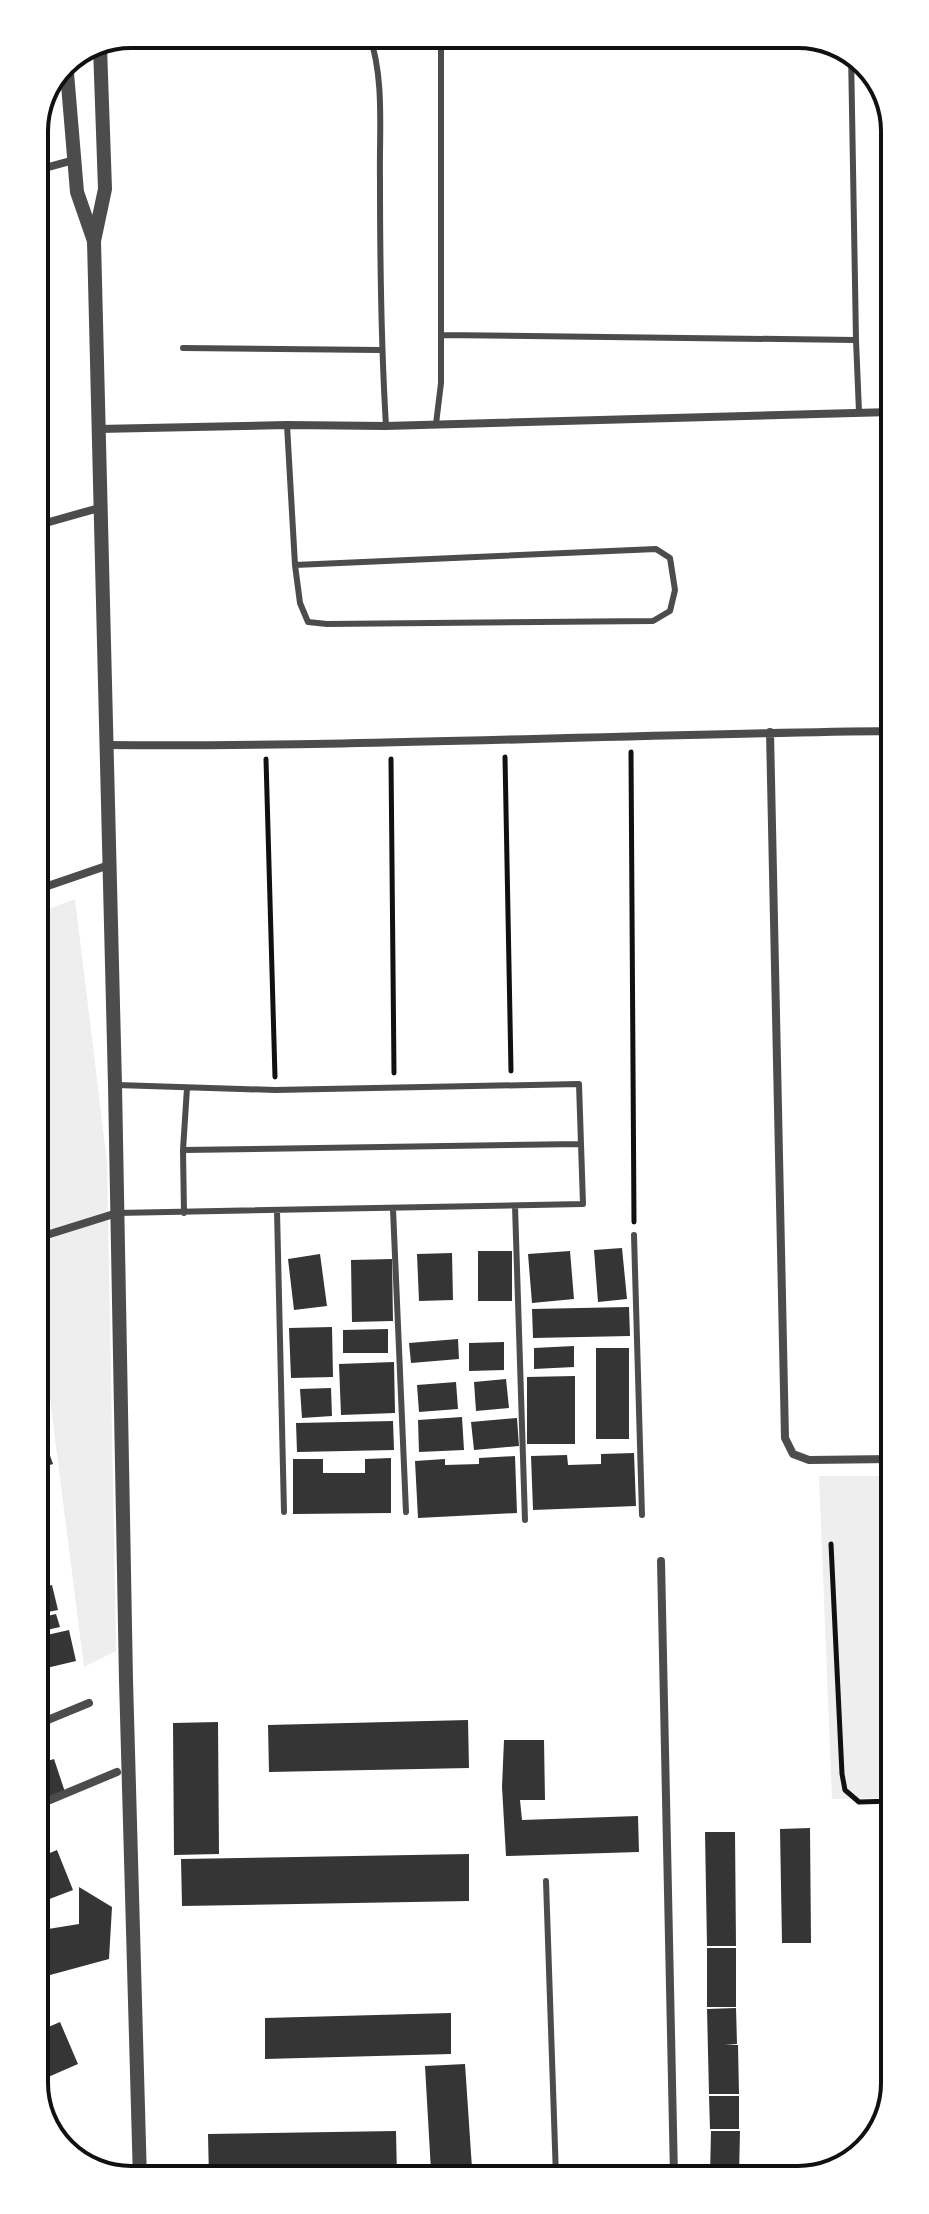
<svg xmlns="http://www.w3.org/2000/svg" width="929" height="2214" viewBox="0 0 929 2214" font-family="'Asap Condensed',sans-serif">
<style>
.green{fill:#eee}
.building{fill:#353535}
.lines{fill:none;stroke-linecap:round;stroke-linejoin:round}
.path{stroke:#111;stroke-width:5}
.service{stroke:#4c4c4c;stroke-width:6}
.minor{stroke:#4c4c4c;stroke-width:8}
.tertiary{stroke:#4c4c4c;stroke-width:14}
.rim{fill:none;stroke:#111;stroke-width:4}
</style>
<rect width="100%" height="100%" fill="#fff"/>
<path class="green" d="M75,899L107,1162L116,1651L84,1667L37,1297L36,914Z
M819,1476H893L894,1798L832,1799Z"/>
<path class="building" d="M622,1248L627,1299L598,1302L594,1250Z
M478,1251H512V1301H478Z
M570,1251L574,1299L532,1303L528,1254Z
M452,1253L453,1300L419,1301L417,1254Z
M320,1254L327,1306L294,1310L288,1259Z
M392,1259L393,1321L352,1322L351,1260Z
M629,1307L630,1336L533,1338L532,1309Z
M332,1327L333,1377L291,1378L289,1328Z
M388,1329V1353H343V1330Z
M458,1339L459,1359L411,1363L409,1343Z
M504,1342V1370L469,1371V1343Z
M574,1346V1367L534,1369V1348Z
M596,1348H629V1439H596Z
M394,1362L395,1413L341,1415L339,1364Z
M37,1369L50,1406L37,1410Z
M575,1376V1444H527V1377Z
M506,1379L509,1408L476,1411L474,1382Z
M456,1382L458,1409L419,1412L417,1385Z
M331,1388L332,1416L302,1418L300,1389Z
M462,1417L464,1450L419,1452L418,1420Z
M517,1418L519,1446L474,1450L471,1422Z
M393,1421L394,1450L297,1452L296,1423Z
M47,1447L53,1464L37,1469V1451Z
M634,1453L636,1506L533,1510L531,1456L567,1455L568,1465L601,1464V1454Z
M515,1456L517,1513L418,1518L415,1461L445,1459V1465L479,1464V1458Z
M391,1458V1513L293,1514V1459H323V1473H365V1459Z
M52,1585L58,1610L38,1614V1588Z
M56,1614L60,1627L38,1632V1618Z
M69,1630L76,1661L38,1670V1637Z
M468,1720L469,1768L269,1772L268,1725Z
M218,1722L219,1854L174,1855L173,1723Z
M41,1730L50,1753L38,1757V1731Z
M504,1740H544L545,1800H520L522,1820L638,1816L639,1852L506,1856L502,1787Z
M54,1759L65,1792L38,1801V1764Z
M810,1828L811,1943H782L780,1829Z
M705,1832H735L736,1946H707Z
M57,1850L73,1890L39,1903L38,1858Z
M469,1854V1901L182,1906L181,1859Z
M79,1887L112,1907L109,1959L39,1978L42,1930L79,1924Z
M707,1948H736V2007H707Z
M736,2008L737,2044L725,2045H738L739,2094H709L707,2009Z
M451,2013V2054L265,2059V2018Z
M60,2022L78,2064L39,2081V2031Z
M465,2064L472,2168L431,2171L425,2066Z
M709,2096H739V2129H710Z
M396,2131L397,2178L209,2179L208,2134Z
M711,2131H740L739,2176H710Z"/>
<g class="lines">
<path class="path" d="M631,752L634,1222
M505,757L511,1071
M266,759L275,1077
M391,759L394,1073
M831,1544L842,1774L845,1790L859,1802L894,1801"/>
<path class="service" d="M369,34C385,79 379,133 380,180C380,262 381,344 386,426
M441,335L856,340L851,52
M856,340L859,412
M183,348L381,350
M436,424L441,383V34
M287,425L295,565L300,603L308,622L327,624L653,621L670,611L675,590L670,558L656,549L295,565
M183,1150L581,1144
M515,1206L525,1520
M393,1209L406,1512
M277,1211L284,1512
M117,1213L583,1204L579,1084L275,1090L117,1085
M184,1213L183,1150L187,1088
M634,1235L642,1515
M546,1881L556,2177"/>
<path class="minor" d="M34,171L74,160
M98,429L287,425L386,426L891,412
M35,526L99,508
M770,732L785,1438L793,1454L809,1460L893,1459
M107,745C368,747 630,734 892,731
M36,890L109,865
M37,1238L117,1213
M661,1561L674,2176
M38,1724L89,1703
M38,1805L117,1772"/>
<path class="tertiary" d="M100,47L105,189L94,241L115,1085L126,1680L140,2180
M66,61L77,192L94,241"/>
</g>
<path d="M0 0H929V2214H0ZM131 48H798A83 83 0 0 1 881 131V2083A83 83 0 0 1 798 2166H131A83 83 0 0 1 48 2083V131A83 83 0 0 1 131 48Z" fill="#fff" fill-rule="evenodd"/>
<path class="rim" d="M131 48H798A83 83 0 0 1 881 131V2083A83 83 0 0 1 798 2166H131A83 83 0 0 1 48 2083V131A83 83 0 0 1 131 48Z"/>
</svg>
